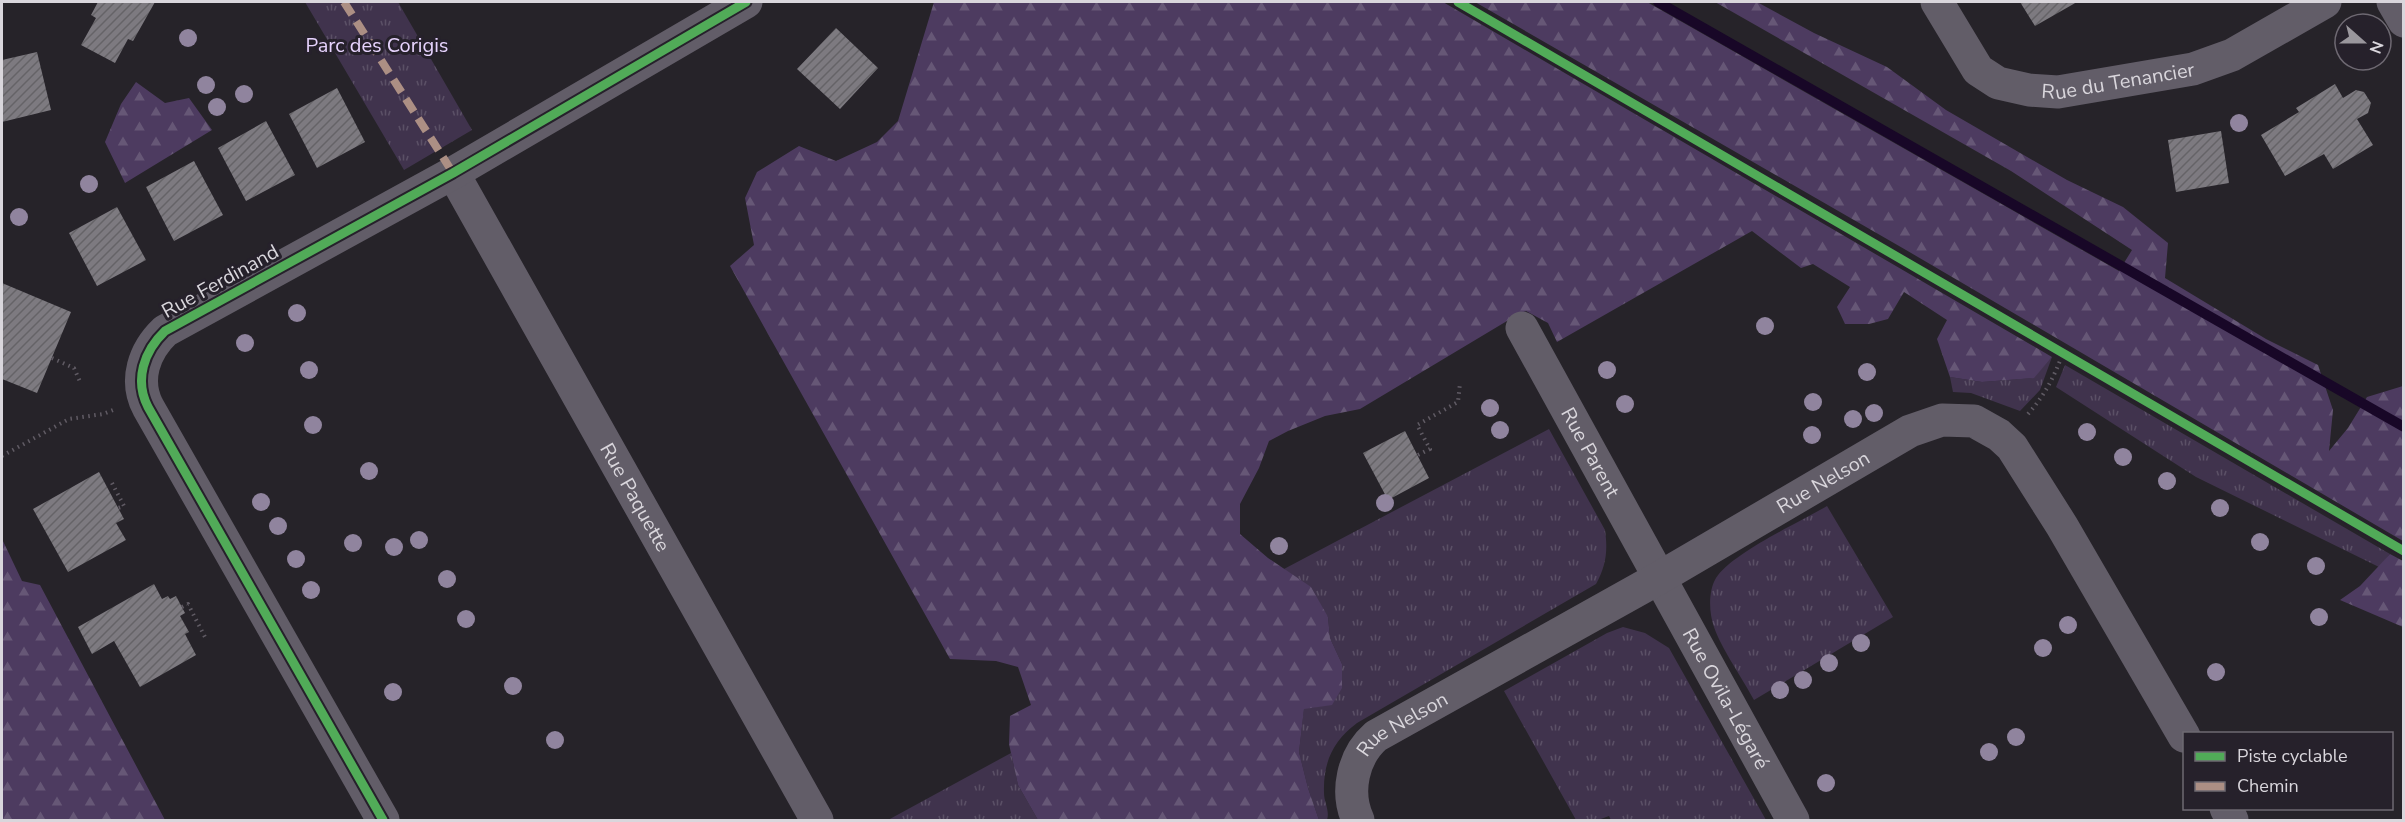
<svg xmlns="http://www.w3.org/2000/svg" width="2405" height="822" viewBox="0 0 2405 822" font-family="'Nunito Sans',sans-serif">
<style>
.grass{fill:url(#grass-tufts)}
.forest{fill:url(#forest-firs)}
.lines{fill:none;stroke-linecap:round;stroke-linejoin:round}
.stream{stroke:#180727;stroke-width:10}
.building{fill:url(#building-hatch)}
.path{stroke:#605b64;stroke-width:4;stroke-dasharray:1.5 4.5;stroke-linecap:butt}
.minor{stroke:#625d68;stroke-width:33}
.quiet{stroke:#ac8f84;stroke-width:8;stroke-dasharray:15 8;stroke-linecap:butt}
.cycleway-casing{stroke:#26212b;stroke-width:13}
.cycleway{stroke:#51ab58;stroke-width:9}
.tree{fill:#90849e}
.labels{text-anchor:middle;stroke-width:6;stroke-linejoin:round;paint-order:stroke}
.park-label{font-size:20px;fill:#e6d3fd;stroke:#26212b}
.street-label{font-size:20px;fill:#d9d6dc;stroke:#26212b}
</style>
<defs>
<pattern id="grass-tufts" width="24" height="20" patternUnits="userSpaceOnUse" patternTransform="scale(1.5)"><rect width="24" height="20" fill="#40334d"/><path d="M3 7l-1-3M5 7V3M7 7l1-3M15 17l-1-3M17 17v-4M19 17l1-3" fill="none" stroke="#5b5066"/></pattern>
<pattern id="forest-firs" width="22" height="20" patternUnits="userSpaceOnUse" patternTransform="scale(1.5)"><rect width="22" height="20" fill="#4d3b60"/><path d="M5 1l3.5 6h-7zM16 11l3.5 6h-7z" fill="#665776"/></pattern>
<pattern id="building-hatch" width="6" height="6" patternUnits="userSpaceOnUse" patternTransform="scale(1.5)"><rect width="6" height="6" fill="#7d7a80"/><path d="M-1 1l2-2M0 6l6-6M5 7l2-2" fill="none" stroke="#656367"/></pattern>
</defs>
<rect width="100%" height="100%" fill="#262329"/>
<path class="grass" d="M305,2H398L472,130L404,170Z
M2052,357L2040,390L2020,411L1971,393L1953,392L1950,377L1982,382L2033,378Z
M2065,365L2390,554L2379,567L2196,477L2056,387Z
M1549,429L1605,530C1608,551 1606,566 1596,584L1357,723C1333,741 1323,762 1324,793C1324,802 1330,811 1327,820H1319L1308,788L1299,752L1304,708L1316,707L1342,664L1330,638L1328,617L1284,569Z
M1827,506L1893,617L1754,700C1743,679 1721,648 1714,627C1709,613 1708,591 1716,578C1732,553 1800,522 1827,506Z
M1623,627L1645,633L1669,648L1766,820H1611L1609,816L1598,820H1576L1504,691L1607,633Z
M1011,753L1018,785L1038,820H888Z"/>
<path class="forest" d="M934,2H1443L2052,357L2034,378L1982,382L1950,377L1937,339L1947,320L1904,292L1888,319L1869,324H1845L1837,307L1850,287L1813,264L1801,268L1752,231L1557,342L1548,323L1526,311L1517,315L1360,409L1325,416L1288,431L1269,441L1259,468L1240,504V534L1268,558L1311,587L1328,617L1330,638L1342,664V688L1332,705L1304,709L1299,752L1308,788L1319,820H1038L1018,785L1009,744L1010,716L1031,705L1018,667L996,661L950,659L730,266L754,245L745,198L757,172L799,146L836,161L877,142L898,121Z
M1475,2H1647L2119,271L2132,250L2011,171L1715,2H1757L1814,33L1887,67L1946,110L2067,180L2123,207L2168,243L2165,278L2266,339L2318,365L2333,410L2329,451L2348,428L2367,397L2403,386V541L1906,250Z
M136,82L165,103L189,98L212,130L125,183L105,142L121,104Z
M2,539L22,581L40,585L165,820H2Z
M2390,554L2403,561V627L2340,600L2360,586Z"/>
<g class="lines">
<path class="stream" d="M1658,2L2404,427"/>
</g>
<path class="building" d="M98,2H155L133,41L128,39L115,63L81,45L96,18L91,15Z
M2020,2H2077L2035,26Z
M836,28L878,68L840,109L797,69Z
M37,52L51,110L2,122V60Z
M2335,84L2343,98L2356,90L2364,92L2371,103L2368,113L2357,119L2373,145L2333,169L2324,154L2285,176L2261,135L2299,112L2296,108Z
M337,88L365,142L317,168L289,114Z
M266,121L295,175L246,201L218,148Z
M2221,131L2229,183L2176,192L2168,140Z
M194,161L223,215L174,241L146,187Z
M117,207L146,260L97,286L69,233Z
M2,283L71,312L37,393L2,379Z
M1405,431L1429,478L1388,500L1363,453Z
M99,472L124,519L116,523L126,540L68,572L33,509Z
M154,584L162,599L168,596L170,599L176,596L185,613L180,616L189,632L185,634L196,655L140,687L114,641L92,654L78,627Z"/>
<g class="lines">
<path class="path" d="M52,358L74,368L81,384
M2028,414C2045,395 2054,377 2063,353
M1418,455L1430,449L1417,425L1458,402L1460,383
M2,456L69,419L103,414L113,410
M112,483L124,506L118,508
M182,607L188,604L206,639"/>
<g class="minor">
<path id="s1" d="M1937,2L1978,70L1998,83L2029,90L2058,92L2193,69L2232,55L2325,2"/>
<path d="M2393,2L2404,21"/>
<path id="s2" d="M453,173L817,820"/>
<path id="s3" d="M1522,328L1793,820"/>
<path d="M2226,808L2232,820"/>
<path d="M383,820L148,407C134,380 144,351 165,331L453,173L746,2"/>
<path id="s4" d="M1358,820C1345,792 1353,756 1376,736L1659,578L1910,431L1942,420L1974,421L1999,435L2012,447L2062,526L2184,736"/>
</g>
<path class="quiet" d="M344,2L453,173"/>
<g class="cycleway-casing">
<path id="cycleway" d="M1458,2L2404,551
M383,820L148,407C134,380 144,351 165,331L453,173L746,2"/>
</g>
<use href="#cycleway" class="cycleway"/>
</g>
<g class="tree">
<circle cx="188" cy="38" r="9"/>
<circle cx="206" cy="85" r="9"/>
<circle cx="244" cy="94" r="9"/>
<circle cx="217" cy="107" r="9"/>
<circle cx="2239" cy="123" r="9"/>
<circle cx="89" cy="184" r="9"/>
<circle cx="19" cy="217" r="9"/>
<circle cx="297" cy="313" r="9"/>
<circle cx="1765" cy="326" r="9"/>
<circle cx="245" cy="343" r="9"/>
<circle cx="309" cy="370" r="9"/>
<circle cx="1607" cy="370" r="9"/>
<circle cx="1867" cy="372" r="9"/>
<circle cx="1813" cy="402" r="9"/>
<circle cx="1625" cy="404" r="9"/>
<circle cx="1490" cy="408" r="9"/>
<circle cx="1874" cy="413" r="9"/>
<circle cx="1853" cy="419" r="9"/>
<circle cx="313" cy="425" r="9"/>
<circle cx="1500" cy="430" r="9"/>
<circle cx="2087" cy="432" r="9"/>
<circle cx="1812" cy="435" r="9"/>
<circle cx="2123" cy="457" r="9"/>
<circle cx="369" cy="471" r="9"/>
<circle cx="2167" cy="481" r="9"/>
<circle cx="261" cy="502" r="9"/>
<circle cx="1385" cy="503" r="9"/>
<circle cx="2220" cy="508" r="9"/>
<circle cx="278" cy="526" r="9"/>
<circle cx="419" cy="540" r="9"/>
<circle cx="2260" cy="542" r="9"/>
<circle cx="353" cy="543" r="9"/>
<circle cx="1279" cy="546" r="9"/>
<circle cx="394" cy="547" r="9"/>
<circle cx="296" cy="559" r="9"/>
<circle cx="2316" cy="566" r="9"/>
<circle cx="447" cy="579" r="9"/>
<circle cx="311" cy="590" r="9"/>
<circle cx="2319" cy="617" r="9"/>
<circle cx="466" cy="619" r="9"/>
<circle cx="2068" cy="625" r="9"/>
<circle cx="1861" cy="643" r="9"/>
<circle cx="2043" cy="648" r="9"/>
<circle cx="1829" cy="663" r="9"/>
<circle cx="2216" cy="672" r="9"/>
<circle cx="1803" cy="680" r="9"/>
<circle cx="513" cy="686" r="9"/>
<circle cx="1780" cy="690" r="9"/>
<circle cx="393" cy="692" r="9"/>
<circle cx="2016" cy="737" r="9"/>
<circle cx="555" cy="740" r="9"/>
<circle cx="1989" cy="752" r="9"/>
<circle cx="1826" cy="783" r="9"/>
</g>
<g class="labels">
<g class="park-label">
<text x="377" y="52">Parc des Corigis</text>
</g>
<g class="street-label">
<text dy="7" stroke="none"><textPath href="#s1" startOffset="225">Rue du Tenancier</textPath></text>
<text transform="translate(220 281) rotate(-29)" y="7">Rue Ferdinand</text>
<text dy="7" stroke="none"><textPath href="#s3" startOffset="142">Rue Parent</textPath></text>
<text dy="7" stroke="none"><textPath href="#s4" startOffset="606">Rue Nelson</textPath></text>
<text dy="7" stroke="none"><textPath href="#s2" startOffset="372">Rue Paquette</textPath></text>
<text dy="7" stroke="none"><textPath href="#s3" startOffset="423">Rue Ovila-Légaré</textPath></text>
<text dy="7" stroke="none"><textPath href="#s4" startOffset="120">Rue Nelson</textPath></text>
</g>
</g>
<rect width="2405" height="822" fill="none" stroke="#d9d6dc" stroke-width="6"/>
<rect x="2183" y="732" width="210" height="78" fill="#26212b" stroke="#6e6972" stroke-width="1.5"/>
<rect x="2195" y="752" width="30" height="9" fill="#51ab58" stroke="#6e6972" stroke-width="1.5"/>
<text x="2237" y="762" font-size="18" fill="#d9d6dc">Piste cyclable</text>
<rect x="2195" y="782" width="30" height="9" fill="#ac8f84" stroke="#6e6972" stroke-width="1.5"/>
<text x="2237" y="792" font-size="18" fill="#d9d6dc">Chemin</text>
<g transform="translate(2363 42) rotate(111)"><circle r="28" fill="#26212b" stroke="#6e6972" stroke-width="1.5"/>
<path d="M0-4.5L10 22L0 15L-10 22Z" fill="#9a979d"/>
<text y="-9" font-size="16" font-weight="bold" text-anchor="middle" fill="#d9d6dc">N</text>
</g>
</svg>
